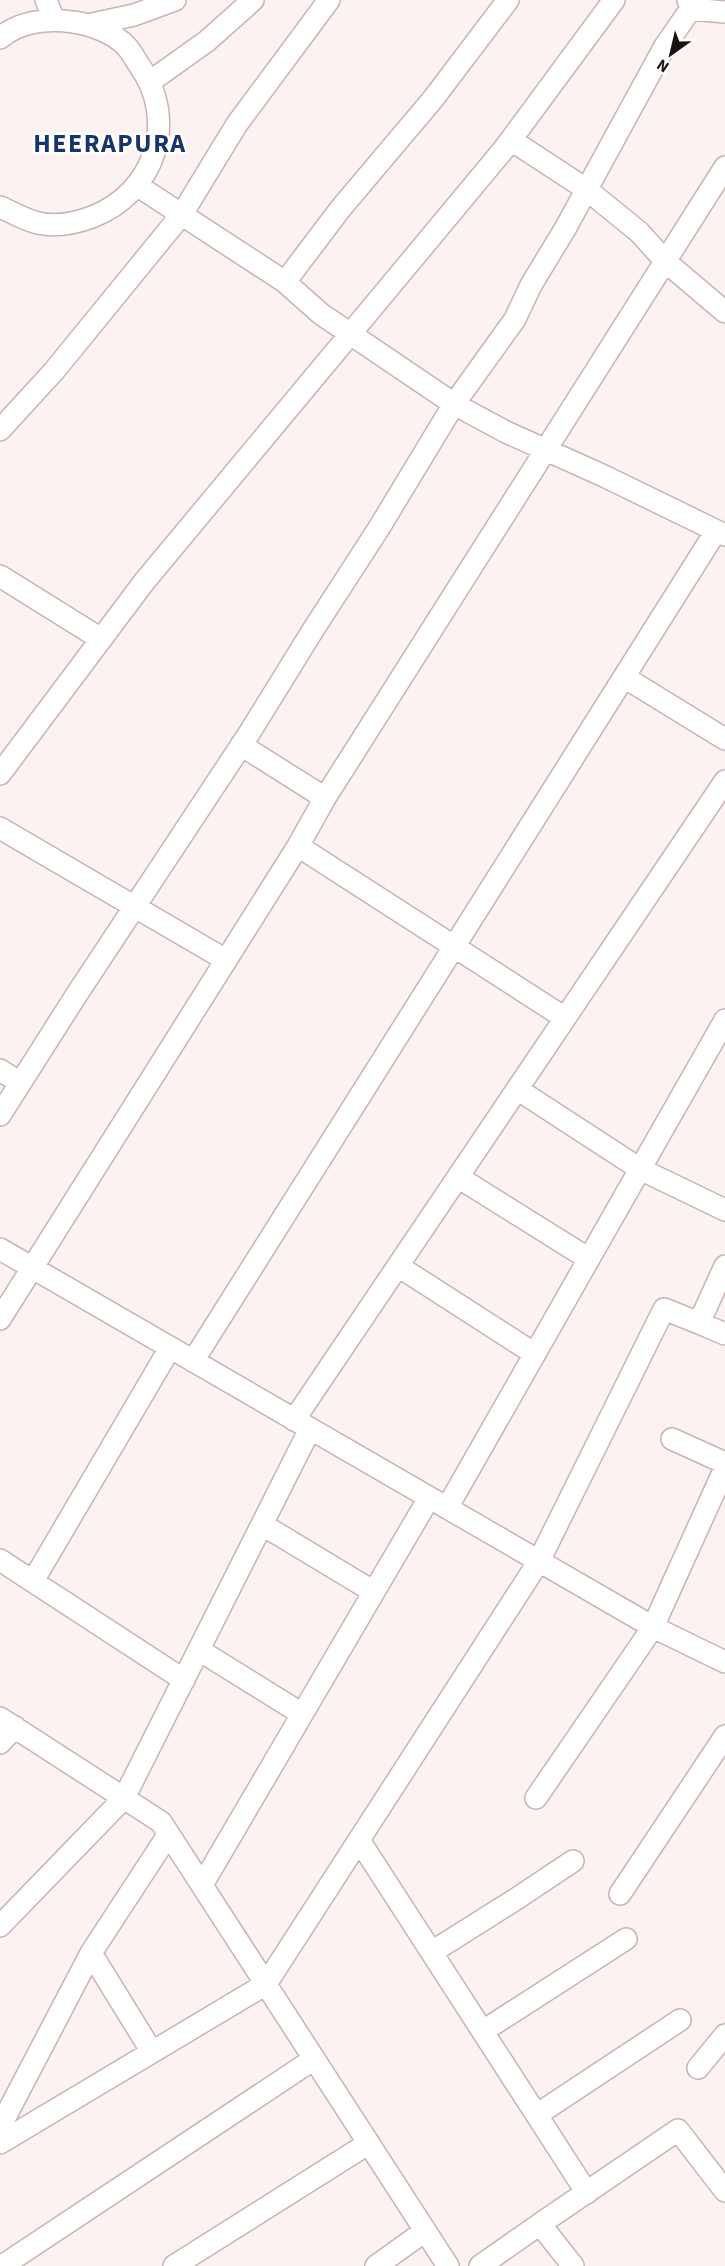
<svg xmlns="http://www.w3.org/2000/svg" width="725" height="2266" viewBox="0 0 725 2266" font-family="'Source Sans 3',sans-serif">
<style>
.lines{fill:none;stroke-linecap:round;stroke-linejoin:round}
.minor-casing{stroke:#cab3b0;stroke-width:24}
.minor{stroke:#fff;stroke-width:21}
.labels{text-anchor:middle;stroke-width:5;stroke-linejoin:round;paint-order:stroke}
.district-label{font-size:26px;font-weight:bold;letter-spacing:1.5px;fill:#18356a;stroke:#fff}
</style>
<rect width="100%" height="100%" fill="#fcf2f1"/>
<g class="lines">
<g class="minor-casing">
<path id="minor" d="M46,0L53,18
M688,0L691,9L725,12
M92,24L134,15L175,0
M0,38C20,21 49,18 73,22C90,24 114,33 126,46C131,51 135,59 139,65C179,120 155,193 92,217C76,223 55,227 38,223C25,220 12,212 0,207
M151,81L207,41L253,0
M511,140L586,189L639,232L666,262L725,312
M138,186L285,282L321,314L454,404L506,432L604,476L725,535
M285,282L341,208L433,99L508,0
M0,430L54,371L182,214L237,124L329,0
M0,576L101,639
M624,677L725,739
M241,745L325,798
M0,774L144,582L504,149L614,0
M0,828L226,960
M298,846L565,1018
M0,1070L20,1083
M517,1089L640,1169L725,1210
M0,1115L77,994L250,732L313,630L379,528L454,404L515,319L531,285L565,229L665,46L697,0
M458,1177L589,1259
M0,1249L653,1627L725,1662
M398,1266L535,1354
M0,1319L298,846L325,798L725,167
M699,1323L725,1334
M193,1361L716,531
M294,1420L725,781
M672,1439L725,1463
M447,1508L725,1020
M263,1525L374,1592
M0,1560L184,1680
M33,1581L170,1348
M199,1650L302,1714
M0,1718L161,1822L448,2266
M0,1743L15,1727
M536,1798L653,1627L725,1468
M359,1840L587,2193
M202,1885L429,1498
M620,1894L725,1736
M0,1926L124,1798L310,1429
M432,1952L513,1901L573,1861
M91,1953L152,2052
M483,2031L626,1939
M698,2068L725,2035
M538,2114L680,2020
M0,2127L91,1953L168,1835
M0,2143L266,1984L539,1561L664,1309L699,1323L725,1266
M2,2266L314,2059
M174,2266L369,2143
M376,2266L425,2231
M480,2266L540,2224
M573,2266L540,2224L678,2130L725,2191"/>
</g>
<use href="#minor" class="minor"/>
</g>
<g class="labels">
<g class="district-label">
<text x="110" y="152">HEERAPURA</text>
</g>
</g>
<g transform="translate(671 54) rotate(214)" stroke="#ffffff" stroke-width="4.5" paint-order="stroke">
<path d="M0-4.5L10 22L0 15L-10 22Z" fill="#1a1211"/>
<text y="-9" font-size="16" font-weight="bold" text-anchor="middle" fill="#1a1211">N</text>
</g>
</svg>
